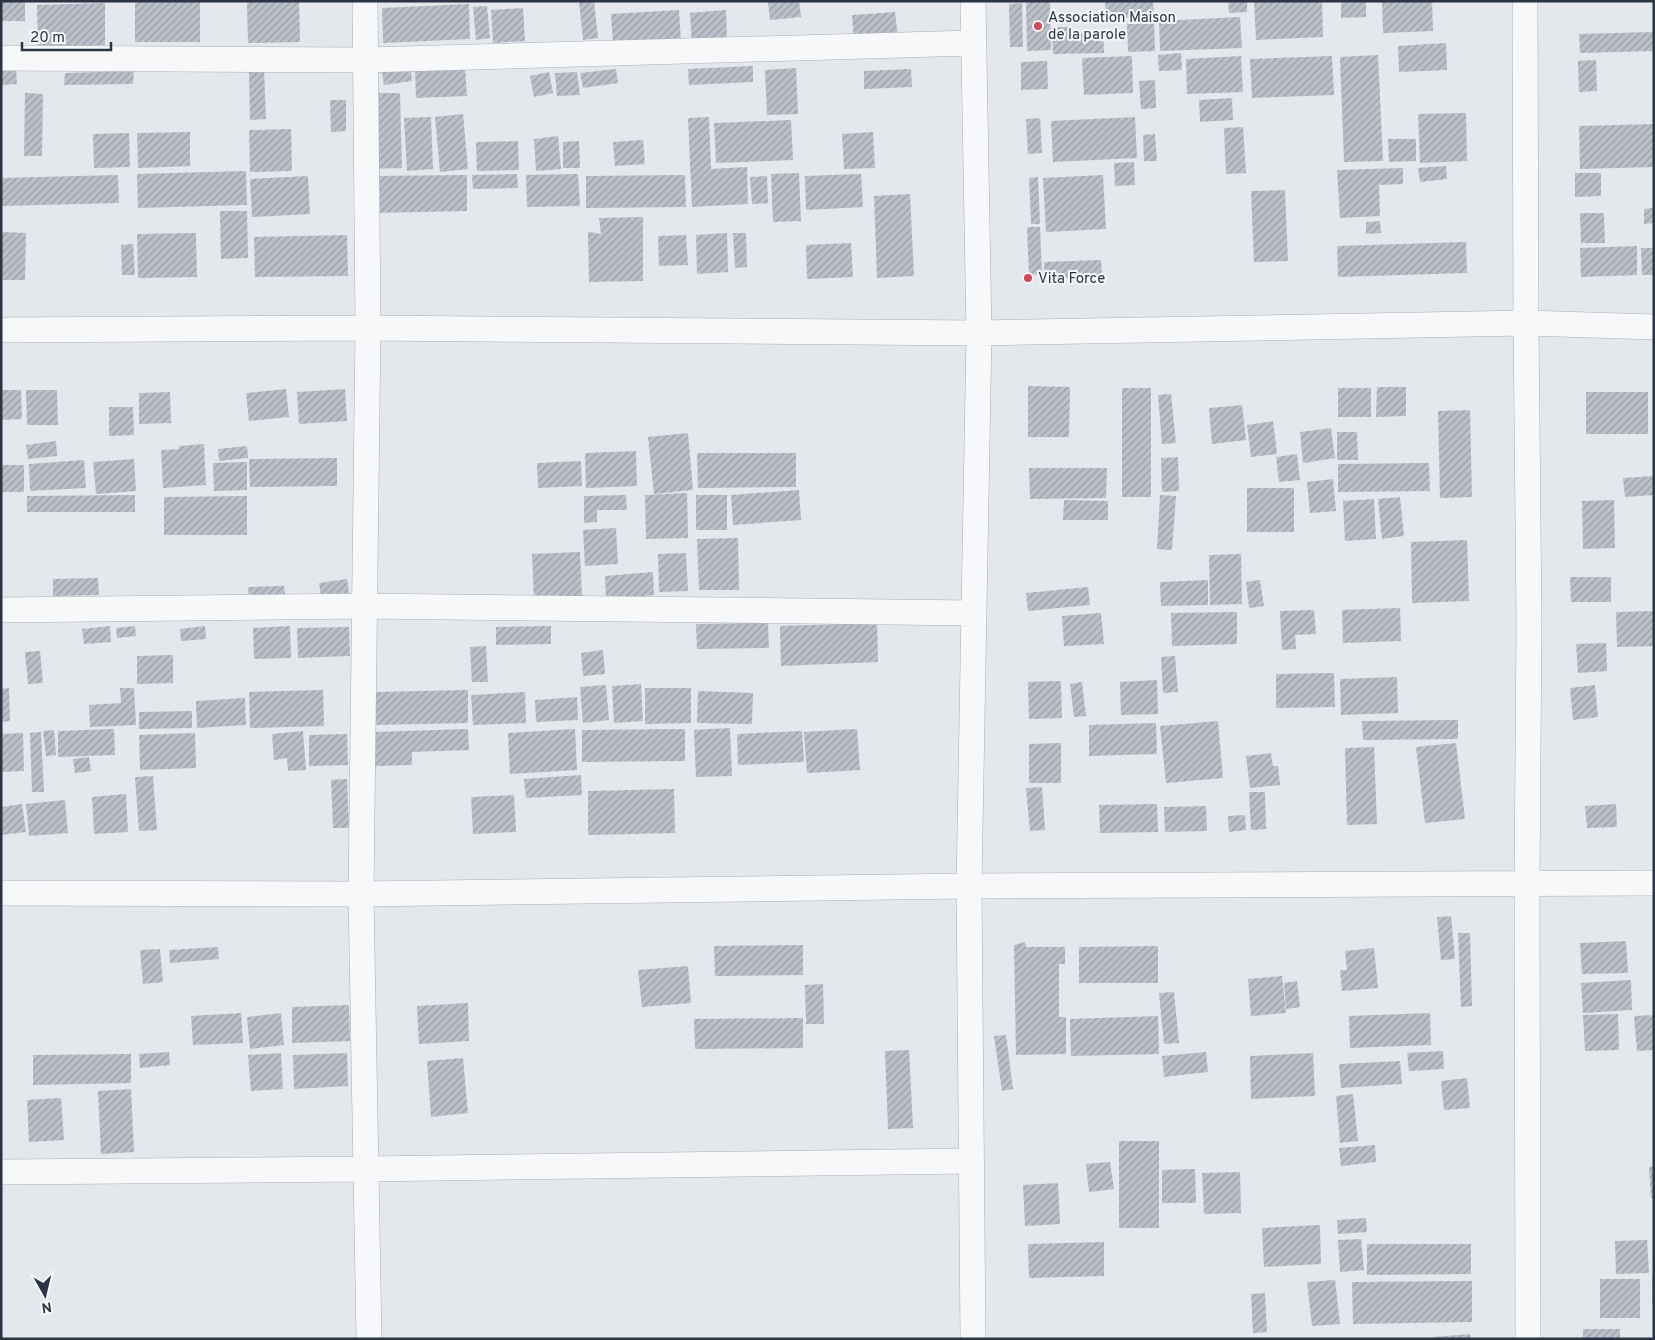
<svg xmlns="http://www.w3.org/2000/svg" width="1655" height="1340" viewBox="0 0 1655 1340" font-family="Overpass,sans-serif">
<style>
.building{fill:url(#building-hatch)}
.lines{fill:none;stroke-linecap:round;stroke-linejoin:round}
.minor-casing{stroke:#a9aeb7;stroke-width:26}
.minor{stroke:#f7f8fa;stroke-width:25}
.poi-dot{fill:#d1495b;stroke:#f4f6f9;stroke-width:2}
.labels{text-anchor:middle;stroke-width:4;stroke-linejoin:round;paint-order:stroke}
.poi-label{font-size:15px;fill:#2b3445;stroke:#f4f6f9;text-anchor:start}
</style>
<defs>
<pattern id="building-hatch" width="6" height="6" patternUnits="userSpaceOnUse" patternTransform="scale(1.25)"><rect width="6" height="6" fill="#bbc0ca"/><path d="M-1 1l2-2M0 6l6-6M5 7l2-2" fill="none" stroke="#989da6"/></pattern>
</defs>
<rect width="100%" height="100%" fill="#e4e7ec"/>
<path class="building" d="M1,1H25V21H1Z
M135,1H200V42H135Z
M247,1H299L300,42L248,43Z
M579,1H594L598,38L583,40Z
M768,1H799L801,17L770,20Z
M1026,1H1050L1051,50L1027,51Z
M1105,1H1153L1154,17L1106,18Z
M1228,1H1247V12L1229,13Z
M1254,1H1322L1323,37L1256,40Z
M1341,1H1366V17L1341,18Z
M1382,1H1432L1433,31L1383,33Z
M105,3V45L38,47L37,5Z
M1022,3L1023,47H1010L1009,4Z
M469,4L470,39L383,43L382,8Z
M487,6L490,38L476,40L473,7Z
M523,8L525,41L493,43L491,10Z
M679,10L681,41L613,45L611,14Z
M726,10L727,41L692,44L690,13Z
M895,12L898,38L854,42L852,15Z
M1240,17L1242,48L1160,51L1159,21Z
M1154,23L1155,51L1128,52L1127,24Z
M1052,27H1070V33L1103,32L1104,53L1053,54Z
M1654,32V51L1580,53L1579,34Z
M1446,43L1447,70L1399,72L1398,46Z
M1181,53L1182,70L1159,71L1158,55Z
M1378,55L1383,161L1344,162L1340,57Z
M1132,56L1133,93L1084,95L1082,58Z
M1241,56L1243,92L1187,94L1186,59Z
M1332,56L1334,95L1252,98L1250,59Z
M1596,60L1597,91L1579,92L1578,61Z
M1047,61L1048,89L1021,90V62Z
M410,63L412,81L384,85L381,66Z
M753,66V82L689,85L688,69Z
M465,67L467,96L416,98L415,69Z
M796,68L798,114L767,115L765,70Z
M616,69L618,83L583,88L580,73Z
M911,69L912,87L864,89V71Z
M1,70H16L17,84L1,85Z
M264,70L266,119L250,120L249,71Z
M134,71L133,84L64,85L65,73Z
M549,72L553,93L534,97L530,76Z
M577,72L580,95L557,96L555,73Z
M1155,80L1156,108L1141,109L1139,81Z
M25,93L43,94L42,156H24Z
M371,93H400L402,168L373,169Z
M1232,98L1233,120L1200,122L1199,100Z
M330,100H346V131L331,132Z
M1466,113L1467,161L1420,163L1418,114Z
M463,114L468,169L440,172L435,117Z
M431,117L433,169L407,171L404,118Z
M709,117L711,169L747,167L748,204L692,207L688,118Z
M1135,117L1137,158L1053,162L1051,121Z
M1040,118L1042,153L1028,154L1026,119Z
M791,120L793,160L716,163L714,123Z
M1654,124V167L1580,169L1579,126Z
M1243,127L1246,173L1226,174L1224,128Z
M291,129L292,171L250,172L249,130Z
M190,132V166L138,168L137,133Z
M873,132L875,168L844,169L842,134Z
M129,133L130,167L94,168L93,134Z
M1155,134L1157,161H1144L1143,135Z
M558,136L561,169L536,171L534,139Z
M1388,139H1416V161L1389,162Z
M643,140L645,164L615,166L613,142Z
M518,141L519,170L477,171L476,142Z
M579,141L580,168H563V142Z
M1134,162L1135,185L1115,186L1114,163Z
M1446,166L1447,179L1420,182L1418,168Z
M1403,168V184L1379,185L1380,216L1340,218L1337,170Z
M246,171L247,205L138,208L137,174Z
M799,173L801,221L773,222L771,174Z
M1575,173H1601V196L1575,197Z
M517,174L518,188L473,189L472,175Z
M578,174L580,206L527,207L526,175Z
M861,174L863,207L806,210L805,176Z
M118,175L119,203L1,206V178Z
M467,175V211L373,213L372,176Z
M685,175L686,207L586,208V176Z
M1103,175L1106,229L1046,232L1043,178Z
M308,176L310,214L252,217L250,179Z
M767,176L768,203L752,204L750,177Z
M1038,177L1040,224H1031L1029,178Z
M1285,190L1288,261L1254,262L1251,191Z
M910,194L914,276L877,278L874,196Z
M1654,208V223L1644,224V209Z
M220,211H247L248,258L221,259Z
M1580,213H1604L1605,243H1581Z
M643,217V281L589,282L588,232L601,234L599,218Z
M1380,221L1381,233L1366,234V222Z
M1027,227H1040L1042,274L1029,275Z
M1,232L26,233L25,280H1Z
M196,233L197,277L138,278L137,234Z
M727,233L728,272L697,274L696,235Z
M733,233H746L747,267L735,268Z
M347,235L348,276L255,277L254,237Z
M686,235L688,265L659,266L658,236Z
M1466,242L1467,273L1338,277L1337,246Z
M851,243L853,277L807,279L806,245Z
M133,244L135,275H122L121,245Z
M1637,246V275L1581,277L1580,248Z
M1641,248H1654V275H1642Z
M1101,260L1102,276L1045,279L1044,262Z
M1028,386L1070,387L1069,437H1028Z
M1377,387H1406V416L1376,417Z
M1122,388H1151V497H1122Z
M1338,388H1371V417H1338Z
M286,389L289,417L249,421L246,393Z
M345,389L347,421L299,424L297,392Z
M1,390H21L22,419L1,420Z
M26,390H57L58,425H27Z
M170,392L171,423L139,424V393Z
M1586,392H1648V434H1586Z
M1171,394L1176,443L1162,444L1158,395Z
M1242,405L1246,440L1212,444L1209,408Z
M109,407H133L134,435L109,436Z
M1470,410L1472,497L1440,498L1438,411Z
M1273,421L1277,454L1251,457L1247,425Z
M1331,428L1335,458L1303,463L1300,432Z
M1337,432H1357L1358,460H1337Z
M688,433L693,490L654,494L648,437Z
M56,441L57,456L28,459L26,445Z
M204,444L206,485L163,488L161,450L179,449V446Z
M247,446L248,458L219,461L218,449Z
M636,451L637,486L586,488L585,453Z
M697,453H796V487L698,488Z
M1297,454L1300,480L1279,482L1276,457Z
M1178,457L1179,491L1162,492L1161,458Z
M337,458V486L250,487L249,459Z
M134,459L136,491L96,494L93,462Z
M84,460L86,488L30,491L29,464Z
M581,461L582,486L538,488L537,463Z
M247,462V490L214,491L213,463Z
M1429,463L1430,491L1338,492V464Z
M1,465H24V492H1Z
M1029,468H1107L1106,498L1030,499Z
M1654,476V495L1625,497L1623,478Z
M1333,479L1336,511L1310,513L1307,482Z
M1247,488H1294V532H1247Z
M799,490L801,520L733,525L731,495Z
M687,493L688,538L646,539L645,495Z
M135,495V512H27V496Z
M626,495L627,510H597V522L584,523V496Z
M696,495H727V530H696Z
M1160,495L1176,496L1172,550L1157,549Z
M247,496V535H164V497Z
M1400,497L1404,536L1382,539L1378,499Z
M1374,499L1376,539L1345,541L1343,501Z
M1064,500L1108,501V520H1063Z
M1614,500L1615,548L1583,549L1582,501Z
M616,528L618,564L585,566L583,530Z
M738,538L739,590H699L697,539Z
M1467,540L1469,601L1412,603L1411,542Z
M580,552L582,596L534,599L532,554Z
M686,553L688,591L659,592L658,554Z
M1241,554L1242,604L1210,605L1209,555Z
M653,572L654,595L606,599L605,576Z
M1570,577H1611V602H1571Z
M98,578L99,595L53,596V579Z
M347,579L349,594L321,597L319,583Z
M1208,580V605L1161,606L1160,582Z
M1260,580L1264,606L1249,608L1246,582Z
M284,586L285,595L249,596L248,587Z
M1088,587L1090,605L1028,611L1026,593Z
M1400,608L1401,641L1343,643L1342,610Z
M1314,610L1316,634L1295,635L1296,649L1282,650L1280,611Z
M1654,611V646L1617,647L1616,612Z
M1237,612V644L1172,646L1171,613Z
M1101,613L1104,644L1064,646L1062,616Z
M768,623L769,648L697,649L696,624Z
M877,623L878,662L781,666L780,626Z
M110,626L111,642L84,644L82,629Z
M135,626L136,636L117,638L116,628Z
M205,626L206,639L181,641L180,629Z
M290,626L291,658L254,659L253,628Z
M551,626V644L496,645V627Z
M349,627L350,656L298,658L297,628Z
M1606,643L1607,671L1578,673L1576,644Z
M486,646L488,682H472L470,647Z
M603,650L605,674L583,676L581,653Z
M40,651L43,683L28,684L25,652Z
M173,655V683L137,684V656Z
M1175,656L1178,692L1163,693L1161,657Z
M1334,673L1335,707L1276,708V674Z
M1397,677L1398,713L1341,715L1340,679Z
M1157,680L1158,714L1121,715L1120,682Z
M1061,681L1062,718L1029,719L1028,682Z
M1082,682L1086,716L1074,717L1070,684Z
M641,684L643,721L614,723L612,686Z
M606,685L609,720L583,723L580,687Z
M1595,685L1598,717L1573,720L1570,688Z
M9,688L10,721L1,722V689Z
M120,688H134L136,725L90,727L89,705L121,703Z
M645,688H691V723L645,724Z
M323,690L324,726L250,728L249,692Z
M468,690V723L375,725V692Z
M698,691L753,693L752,724L697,723Z
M525,692L526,723L473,725L471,695Z
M577,697L578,720L536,722L535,700Z
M245,698L246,725L197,728L196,701Z
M192,711V728L139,729V712Z
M1458,720V739L1363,740L1362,721Z
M1218,721L1223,778L1166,783L1160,726Z
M1156,723L1157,754L1089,756V725Z
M730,728L732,776L696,777L694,730Z
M114,729L115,755L58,757V731Z
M468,729L469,750L412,752V765L375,766L374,732Z
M575,729L577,770L510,774L508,733Z
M685,729V761L582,762V730Z
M857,729L860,770L807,773L804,732Z
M54,730L56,755L46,756L43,731Z
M303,731L306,770L288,771L287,758L274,760L272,734Z
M802,731L804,762L738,765L737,734Z
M41,732L44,792H32L30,733Z
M23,733L24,771L1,772V734Z
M195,733L196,768L140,770L139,735Z
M347,734L348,765L309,766V735Z
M1061,743V783H1029V744Z
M1456,743L1465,819L1425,823L1416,747Z
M1374,747L1377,824L1347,825L1345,748Z
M1271,753L1273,766H1278L1280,785L1250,788L1246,756Z
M89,757L91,771L75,773L73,759Z
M581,775L582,795L526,798L524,779Z
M153,776L157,830L139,831L135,777Z
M347,779L349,828H333L331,780Z
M1042,787L1045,830L1030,831L1026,788Z
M674,789L675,833L588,835V791Z
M1249,792H1265L1266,829L1251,830Z
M126,794L128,832L94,834L92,797Z
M514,795L516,832L473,834L471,797Z
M65,800L68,833L29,836L26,804Z
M22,804L26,832L1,835V807Z
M1157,804L1158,832L1100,833L1099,805Z
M1616,804L1617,827L1587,828L1585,806Z
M1206,806L1207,831L1165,832L1164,807Z
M1245,815L1246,830L1229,832L1228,816Z
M1451,916L1455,959L1441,960L1437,917Z
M1458,933H1470L1472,1006L1461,1007Z
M1626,941L1628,973L1582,974L1580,943Z
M1025,942L1026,947H1065V964H1059V1017H1066V1054L1016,1055L1014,945Z
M803,945V975L715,976L714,946Z
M1158,946V983H1079V947Z
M218,947L219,959L170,963L169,950Z
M1374,948L1378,988L1342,991L1340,970H1347L1345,951Z
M160,949L163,982L143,984L140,950Z
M688,966L691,1003L642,1007L638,970Z
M1282,976L1286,1013L1251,1016L1248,979Z
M1631,980L1632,1010L1583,1013L1581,983Z
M1297,981L1300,1007L1286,1009L1284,983Z
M823,984L824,1024H806L805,985Z
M1174,992L1179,1043L1164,1044L1159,993Z
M468,1003L469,1041L419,1044L417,1006Z
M349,1005L350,1041L292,1043V1007Z
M241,1013L243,1043L193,1045L191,1016Z
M281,1013L284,1045L250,1049L247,1017Z
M1430,1013L1431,1045L1350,1048L1349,1016Z
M1618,1014L1619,1050L1585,1051L1583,1015Z
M1654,1015V1050L1637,1051L1634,1016Z
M1158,1016L1159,1054L1071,1056L1070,1019Z
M803,1018V1048L695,1049L694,1019Z
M1006,1035L1013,1089L1002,1091L994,1036Z
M909,1050L913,1128L888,1129L885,1051Z
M1443,1051L1444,1069L1409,1071L1407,1053Z
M169,1052L170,1065L140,1068L139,1054Z
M1206,1052L1208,1072L1164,1077L1162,1056Z
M281,1053L283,1089L251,1091L248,1055Z
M347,1053L348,1086L294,1089L293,1055Z
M1313,1053L1315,1096L1251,1099L1250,1056Z
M131,1054V1083L33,1085V1055Z
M463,1058L468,1113L431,1117L427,1061Z
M1400,1061L1402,1084L1341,1088L1339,1064Z
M1467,1078L1470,1108L1444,1110L1441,1081Z
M131,1089L134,1152L101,1154L98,1091Z
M1353,1094L1358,1141L1340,1143L1336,1096Z
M61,1098L64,1140L29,1142L27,1100Z
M1119,1141H1159V1228H1119Z
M1375,1145L1376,1162L1341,1166L1339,1148Z
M1110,1162L1114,1189L1089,1192L1086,1164Z
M1654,1166V1198H1651L1649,1167Z
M1195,1169L1196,1203H1162V1170Z
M1240,1172L1241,1213L1204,1214L1202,1173Z
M1058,1183L1060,1224L1025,1226L1023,1185Z
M1366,1218L1367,1232L1338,1234L1337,1220Z
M1320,1225L1321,1264L1264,1267L1262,1228Z
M1361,1239L1364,1270L1340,1272L1338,1240Z
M1647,1240L1649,1273L1616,1274L1615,1241Z
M1104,1242V1276L1029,1278L1028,1244Z
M1367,1244H1471V1274L1367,1275Z
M1652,1276H1654V1305H1652Z
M1600,1279H1640V1318H1600Z
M1335,1280L1340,1324L1312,1326L1307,1282Z
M1472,1281V1322L1353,1324L1352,1282Z
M1265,1293L1267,1332L1253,1333L1251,1294Z
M1583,1329H1620V1339H1583Z
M1470,1334L1471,1339H1434V1337Z"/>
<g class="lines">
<g class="minor-casing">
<path id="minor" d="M365,1L368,328L361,894L369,1339
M973,1L979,333L969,886L973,1339
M1525,1L1526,323L1529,622L1527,884L1528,1339
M1,58L365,60L972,43
M1,330L368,328L979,333L1526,323L1654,327
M1,610L364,606L974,613
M1,893L361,894L969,886L1654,883
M1,1172L365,1169L971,1161"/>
</g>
<use href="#minor" class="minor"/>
</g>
<g class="poi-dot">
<circle cx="1038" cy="26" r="5"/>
<circle cx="1028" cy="278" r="5"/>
</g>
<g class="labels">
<g class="poi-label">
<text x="1048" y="22">Association Maison<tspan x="1048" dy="17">de la parole</tspan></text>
<text x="1038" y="283">Vita Force</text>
</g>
</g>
<rect width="1655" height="1340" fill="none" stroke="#2b3445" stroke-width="5"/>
<g transform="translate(45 1295) rotate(172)" stroke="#f4f6f9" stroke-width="4" paint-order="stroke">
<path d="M0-4L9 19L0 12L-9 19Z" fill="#2b3445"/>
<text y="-8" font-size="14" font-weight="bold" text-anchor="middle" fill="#2b3445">N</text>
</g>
<path d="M22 42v8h89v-8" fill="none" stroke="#2b3445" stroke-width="2.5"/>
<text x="30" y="42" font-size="15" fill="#2b3445" stroke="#f4f6f9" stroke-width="4" paint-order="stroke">20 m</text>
</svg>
